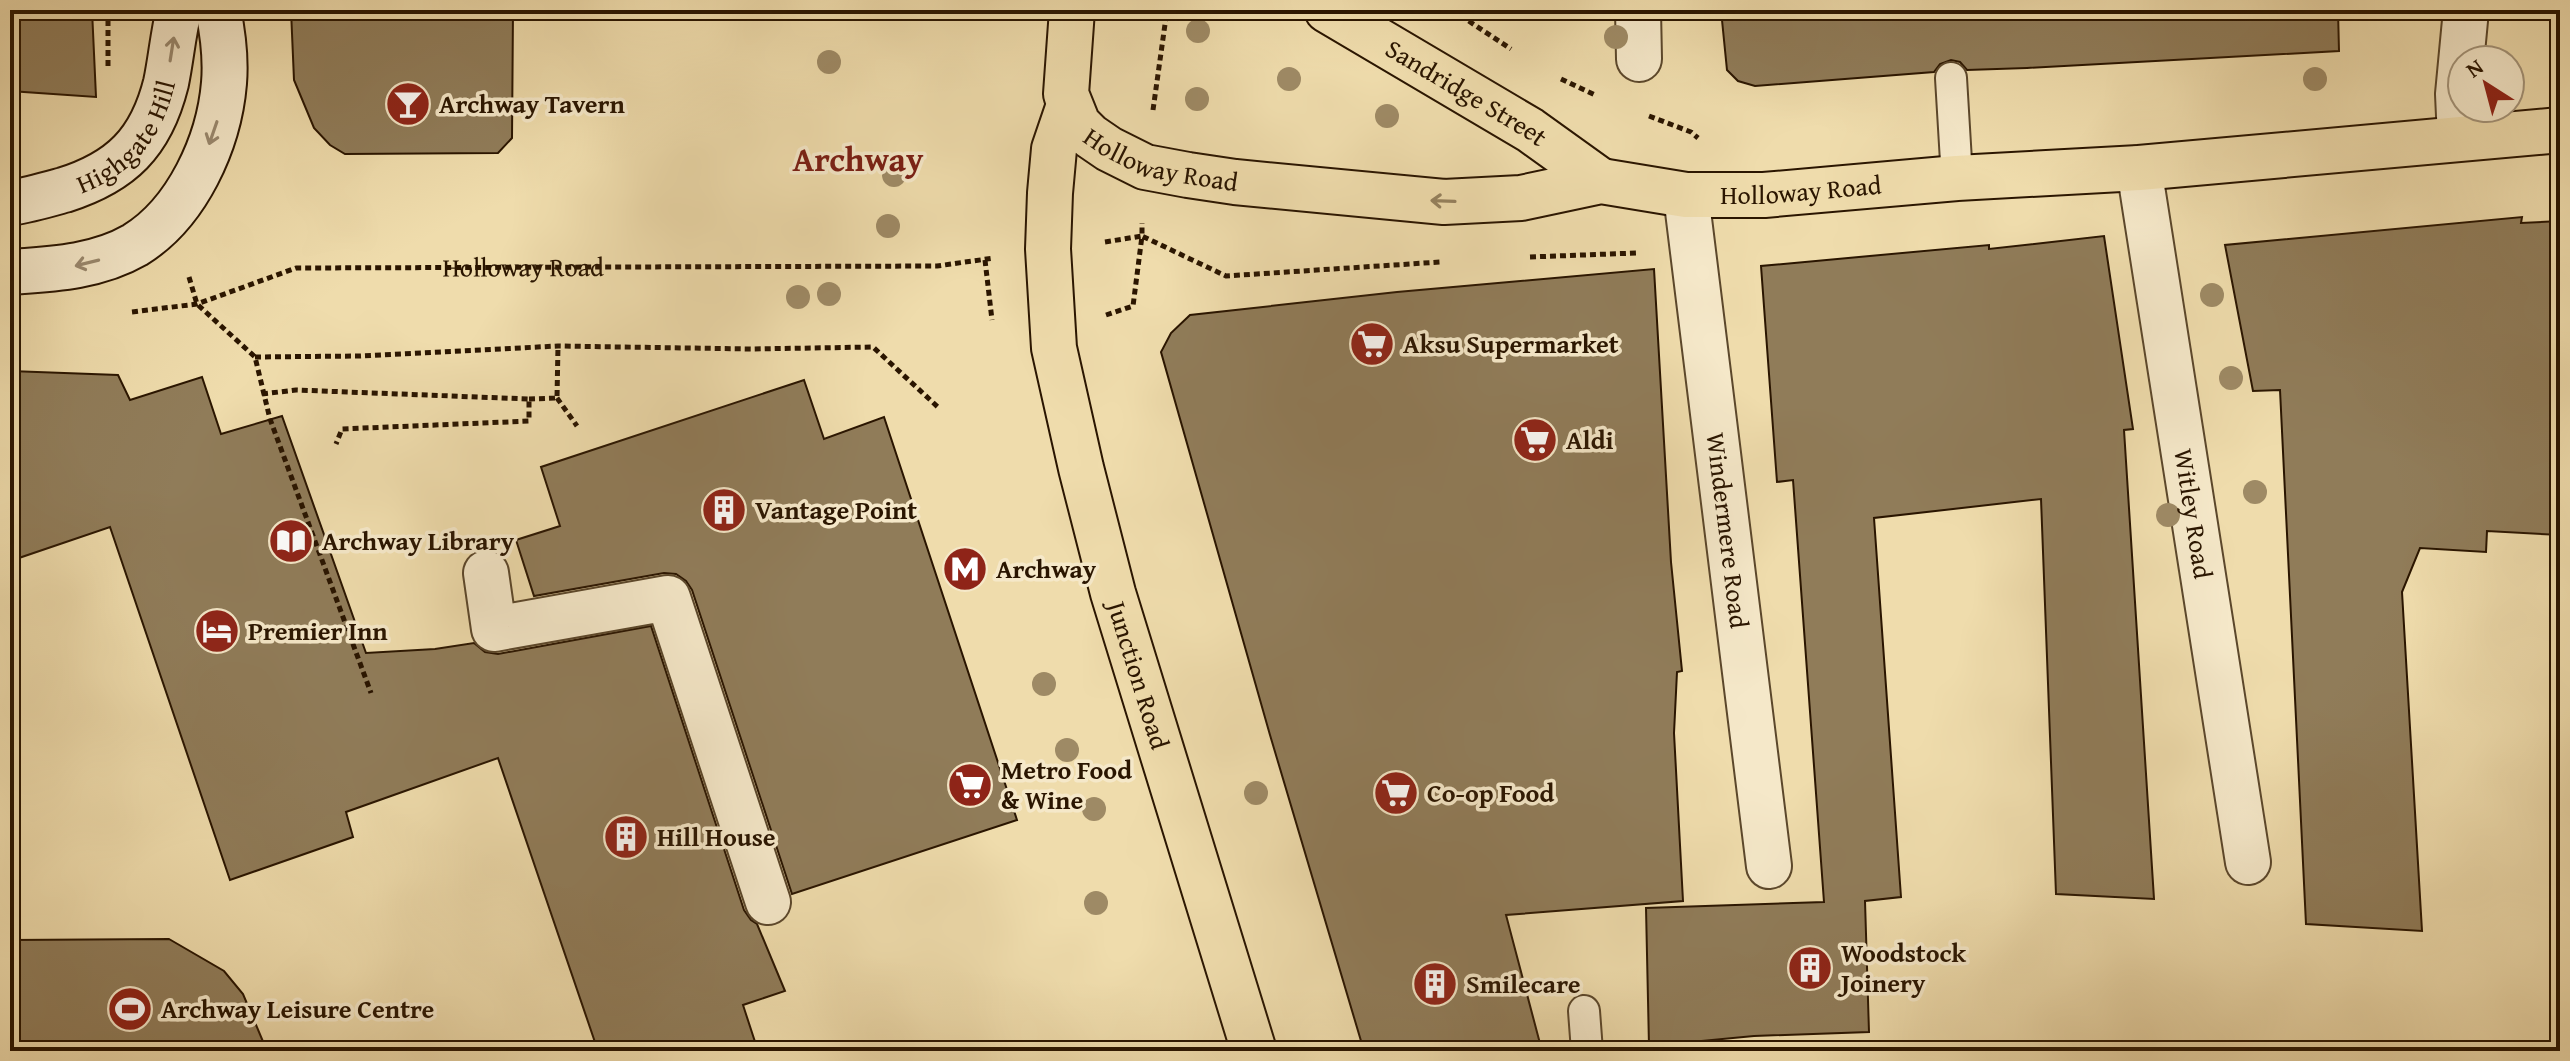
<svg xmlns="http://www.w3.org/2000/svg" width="2570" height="1061" viewBox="0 0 2570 1061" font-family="'Gentium Book Plus',serif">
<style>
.building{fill:#907c59;stroke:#2a1500;stroke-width:2}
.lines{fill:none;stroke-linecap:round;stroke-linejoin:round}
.service-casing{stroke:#5b472b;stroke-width:34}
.pedestrian-casing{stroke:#5b472b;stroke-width:48}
.minor-casing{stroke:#5b472b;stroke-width:48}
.secondary-casing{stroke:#2a1500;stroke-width:48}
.primary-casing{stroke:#2a1500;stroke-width:48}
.trunk-casing{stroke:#2a1500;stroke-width:48}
.path{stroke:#2a1500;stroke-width:5;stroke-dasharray:6 4;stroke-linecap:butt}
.service{stroke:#f5e8c9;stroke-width:30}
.pedestrian{stroke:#f5e8c9;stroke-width:44}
.minor{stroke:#f5e8c9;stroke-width:44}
.secondary{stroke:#f5e8c9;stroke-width:44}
.primary{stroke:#efdcac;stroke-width:44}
.trunk{stroke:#efdcac;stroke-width:44}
.tree{fill:#9e8a65}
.oneway{stroke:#9a896f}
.oneway2{stroke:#96825f}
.labels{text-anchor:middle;stroke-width:7;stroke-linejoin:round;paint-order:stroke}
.street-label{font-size:26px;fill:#2a1500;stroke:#f5e8c9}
.poi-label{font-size:26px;font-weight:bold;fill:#2a1500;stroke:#f5e8c9;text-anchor:start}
.district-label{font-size:34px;font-weight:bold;fill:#7a1f14;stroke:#f5e8c9}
</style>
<rect width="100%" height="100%" fill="#efdcac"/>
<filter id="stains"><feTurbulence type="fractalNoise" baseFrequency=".0025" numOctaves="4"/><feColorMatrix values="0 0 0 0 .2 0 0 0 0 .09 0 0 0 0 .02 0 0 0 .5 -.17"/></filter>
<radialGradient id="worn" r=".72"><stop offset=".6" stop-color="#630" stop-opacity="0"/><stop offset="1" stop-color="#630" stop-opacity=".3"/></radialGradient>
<path class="building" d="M10,10H92L96,97L10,91Z
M291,10H513L512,138L498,153L345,154L330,145L314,128L294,80Z
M1721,10H2338L2339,51L2027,68L1967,70L1960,62L1951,60L1940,64L1934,72L1755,86L1738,81L1727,70Z
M2522,217L2521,223L2560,221V535L2487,531L2486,552L2420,548L2402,592L2422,931L2306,924L2280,390L2253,391L2225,245Z
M2104,236L2133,429L2124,430L2154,899L2056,894L2041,499L1874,518L1901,897L1865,901L1869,1032L1754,1036L1649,1046L1646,908L1824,902L1793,480L1777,482L1761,266L1989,245V249Z
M1654,269L1671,562L1682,671L1677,672L1674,733L1683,901L1506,915L1542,1051H1364L1270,735L1161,352L1171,333L1190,315L1397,292Z
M10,371L118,375L130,400L202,377L221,434L282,416L366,653L435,649L474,643L485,652L498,654L651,626L744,910L751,920L757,924L785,991L743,1005L758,1051H598L498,758L346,812L353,837L230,880L110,527L10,561Z
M804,380L824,439L884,417L1017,820L792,894L692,590L686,581L676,574L664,573L534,596L516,540L560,526L541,467Z
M169,939L224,971L243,994L267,1051H10V940Z"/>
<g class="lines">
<g class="service-casing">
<path id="service" d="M1951,78L1957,178
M1584,1011L1587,1051"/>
</g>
<g class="pedestrian-casing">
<path id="pedestrian" d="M486,573L494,629L668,598L768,902"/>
</g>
<g class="minor-casing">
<g id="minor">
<path d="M1638,10L1639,59"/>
<path d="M2460,138L2458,94L2466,10"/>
<path id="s2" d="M2139,168L2248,862"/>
<path id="s3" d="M1686,195L1769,866"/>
</g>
</g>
<g class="secondary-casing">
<g id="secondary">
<path id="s4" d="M10,203C29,200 46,195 64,190C121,172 151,143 166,83C171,59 173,34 179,10"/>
<path d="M10,272C53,269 97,267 135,245C187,213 219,143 224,83C226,59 223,34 218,10"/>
</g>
</g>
<g class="primary-casing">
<g id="primary">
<path id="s5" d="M1069,105L1054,149L1050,193L1048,249L1054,348L1081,468L1113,593L1254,1051"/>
</g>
</g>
<g class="trunk-casing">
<g id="trunk">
<path id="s6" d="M1072,10L1066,94L1078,124L1090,136L1109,149L1145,167L1188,175L1235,182L1444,202L1521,198L1601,181L1686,195H1764L1957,178L2139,168L2560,130"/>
<path id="s7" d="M1327,10L1530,130L1601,181"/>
</g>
</g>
<g class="path">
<path d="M108,10V67"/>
<path d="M1452,10L1511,49"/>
<path d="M1561,79L1595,95"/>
<path d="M1153,110L1167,10"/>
<path d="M1649,116L1691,132L1698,138"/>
<path d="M1105,242L1142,236V223"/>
<path d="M1530,257L1636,253"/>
<path d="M985,260L992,320"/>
<path d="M189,277L197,304L255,357L270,419L371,693"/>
<path id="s1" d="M132,312L197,304L296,268L937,266L994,258"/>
<path d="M1106,315L1133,306L1142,236L1226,276L1440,262"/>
<path d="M255,357L360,356L558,346L752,349L873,347L940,409"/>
<path d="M262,394L296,390L529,399V421L342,429L336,444"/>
<path d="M557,398L577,426"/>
<path d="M529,399L557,398L558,346"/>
</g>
<use href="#service" class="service"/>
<use href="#pedestrian" class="pedestrian"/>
<use href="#minor" class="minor"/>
<use href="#secondary" class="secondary"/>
<use href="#primary" class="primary"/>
<use href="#trunk" class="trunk"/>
</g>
<g class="tree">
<circle cx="1198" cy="31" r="12"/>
<circle cx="1616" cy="37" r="12"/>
<circle cx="829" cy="62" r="12"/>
<circle cx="1289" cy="79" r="12"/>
<circle cx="2315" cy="79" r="12"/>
<circle cx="1197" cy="99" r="12"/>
<circle cx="1387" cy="116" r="12"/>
<circle cx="894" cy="175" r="12"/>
<circle cx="888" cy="226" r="12"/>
<circle cx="829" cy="294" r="12"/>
<circle cx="2212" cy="295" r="12"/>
<circle cx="798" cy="297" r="12"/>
<circle cx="2231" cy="378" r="12"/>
<circle cx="2255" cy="492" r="12"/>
<circle cx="2168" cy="515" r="12"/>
<circle cx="1044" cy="684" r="12"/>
<circle cx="1067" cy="750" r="12"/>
<circle cx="1256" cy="793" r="12"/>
<circle cx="1094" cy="809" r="12"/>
<circle cx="1096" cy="903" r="12"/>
</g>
<defs><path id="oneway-shaft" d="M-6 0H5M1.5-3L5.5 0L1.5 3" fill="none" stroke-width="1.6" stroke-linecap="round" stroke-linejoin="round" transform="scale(2)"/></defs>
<g class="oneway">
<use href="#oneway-shaft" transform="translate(172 49) rotate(-81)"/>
<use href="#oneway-shaft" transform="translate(213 133) rotate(109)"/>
<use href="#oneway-shaft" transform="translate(87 263) rotate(166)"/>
</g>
<use class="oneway2" href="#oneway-shaft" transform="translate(1443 201) rotate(-178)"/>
<defs>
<g id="bar-disc" transform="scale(2.3)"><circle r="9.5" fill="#8f2418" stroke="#f5e8c9"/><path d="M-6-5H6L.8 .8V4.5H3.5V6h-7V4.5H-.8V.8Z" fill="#fff"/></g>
<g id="supermarket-disc" transform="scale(2.3)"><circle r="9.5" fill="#8f2418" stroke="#f5e8c9"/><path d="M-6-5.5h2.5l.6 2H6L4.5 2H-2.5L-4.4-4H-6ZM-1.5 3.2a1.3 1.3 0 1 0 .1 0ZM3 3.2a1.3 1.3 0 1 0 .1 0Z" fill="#fff"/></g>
<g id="building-disc" transform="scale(2.3)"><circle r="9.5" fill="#8f2418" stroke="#f5e8c9"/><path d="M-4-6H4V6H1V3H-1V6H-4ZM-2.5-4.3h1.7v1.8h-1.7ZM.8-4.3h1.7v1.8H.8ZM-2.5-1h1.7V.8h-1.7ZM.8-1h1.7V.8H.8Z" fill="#fff"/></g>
<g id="library-disc" transform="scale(2.3)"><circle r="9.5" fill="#8f2418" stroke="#f5e8c9"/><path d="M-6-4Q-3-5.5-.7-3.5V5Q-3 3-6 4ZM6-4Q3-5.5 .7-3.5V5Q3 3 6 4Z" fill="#fff"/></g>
<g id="metro-disc" transform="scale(2.3)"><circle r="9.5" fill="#8f2418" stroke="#f5e8c9"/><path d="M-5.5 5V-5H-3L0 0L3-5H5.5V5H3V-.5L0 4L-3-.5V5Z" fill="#fff"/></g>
<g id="hotel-disc" transform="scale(2.3)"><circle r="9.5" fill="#8f2418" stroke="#f5e8c9"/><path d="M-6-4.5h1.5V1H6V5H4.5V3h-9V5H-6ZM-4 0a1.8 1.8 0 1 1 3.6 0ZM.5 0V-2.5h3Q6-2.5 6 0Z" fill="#fff"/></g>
<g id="stadium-disc" transform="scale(2.3)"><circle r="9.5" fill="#8f2418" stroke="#f5e8c9"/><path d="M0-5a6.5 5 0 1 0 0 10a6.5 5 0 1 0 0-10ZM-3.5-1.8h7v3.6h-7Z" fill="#fff"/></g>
</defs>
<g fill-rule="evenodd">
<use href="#bar-disc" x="408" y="104"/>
<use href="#supermarket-disc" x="1372" y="344"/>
<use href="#supermarket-disc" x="1535" y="440"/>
<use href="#building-disc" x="724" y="510"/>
<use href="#library-disc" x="291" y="541"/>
<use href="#metro-disc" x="965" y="569"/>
<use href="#hotel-disc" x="217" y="631"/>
<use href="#supermarket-disc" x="970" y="785"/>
<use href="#supermarket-disc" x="1396" y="793"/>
<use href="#building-disc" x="626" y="837"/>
<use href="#building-disc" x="1810" y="968"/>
<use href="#building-disc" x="1435" y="984"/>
<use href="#stadium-disc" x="130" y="1009"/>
</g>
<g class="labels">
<g class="street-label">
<text dy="9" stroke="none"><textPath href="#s7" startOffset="162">Sandridge Street</textPath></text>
<text dy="9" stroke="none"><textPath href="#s4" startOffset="142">Highgate Hill</textPath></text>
<text dy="9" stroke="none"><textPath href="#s6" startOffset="210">Holloway Road</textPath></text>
<text dy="9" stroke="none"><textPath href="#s6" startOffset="858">Holloway Road</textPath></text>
<text dy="9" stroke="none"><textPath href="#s1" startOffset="398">Holloway Road</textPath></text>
<text dy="9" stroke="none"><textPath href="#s2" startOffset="350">Witley Road</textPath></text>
<text dy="9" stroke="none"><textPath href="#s3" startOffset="338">Windermere Road</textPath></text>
<text dy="9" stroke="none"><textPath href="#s5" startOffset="584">Junction Road</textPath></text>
</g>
<g class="poi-label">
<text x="439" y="113">Archway Tavern</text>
<text x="1403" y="353">Aksu Supermarket</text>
<text x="1566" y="449">Aldi</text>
<text x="755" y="519">Vantage Point</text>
<text x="322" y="550">Archway Library</text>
<text x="996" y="578">Archway</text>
<text x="248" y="640">Premier Inn</text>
<text x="1001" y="779">Metro Food<tspan x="1001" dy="30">&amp; Wine</tspan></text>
<text x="1427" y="802">Co-op Food</text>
<text x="657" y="846">Hill House</text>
<text x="1841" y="962">Woodstock<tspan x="1841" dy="30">Joinery</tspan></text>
<text x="1466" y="993">Smilecare</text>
<text x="161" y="1018">Archway Leisure Centre</text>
</g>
<g class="district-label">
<text x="858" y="171">Archway</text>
</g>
</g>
<rect width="2570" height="1061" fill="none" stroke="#efdcac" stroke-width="40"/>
<rect x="12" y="12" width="2546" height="1037" fill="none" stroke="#2a1500" stroke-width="4"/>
<rect x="20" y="20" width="2530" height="1021" fill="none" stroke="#2a1500" stroke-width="2"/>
<g transform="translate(2486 84) rotate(324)"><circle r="38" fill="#f5e8c9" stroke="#a49479" stroke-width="2"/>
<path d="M0-6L14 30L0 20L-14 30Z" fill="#8f2418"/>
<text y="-12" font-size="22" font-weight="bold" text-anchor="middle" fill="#2a1500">N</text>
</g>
<rect width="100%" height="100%" filter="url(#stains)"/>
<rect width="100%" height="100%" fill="url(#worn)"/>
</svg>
